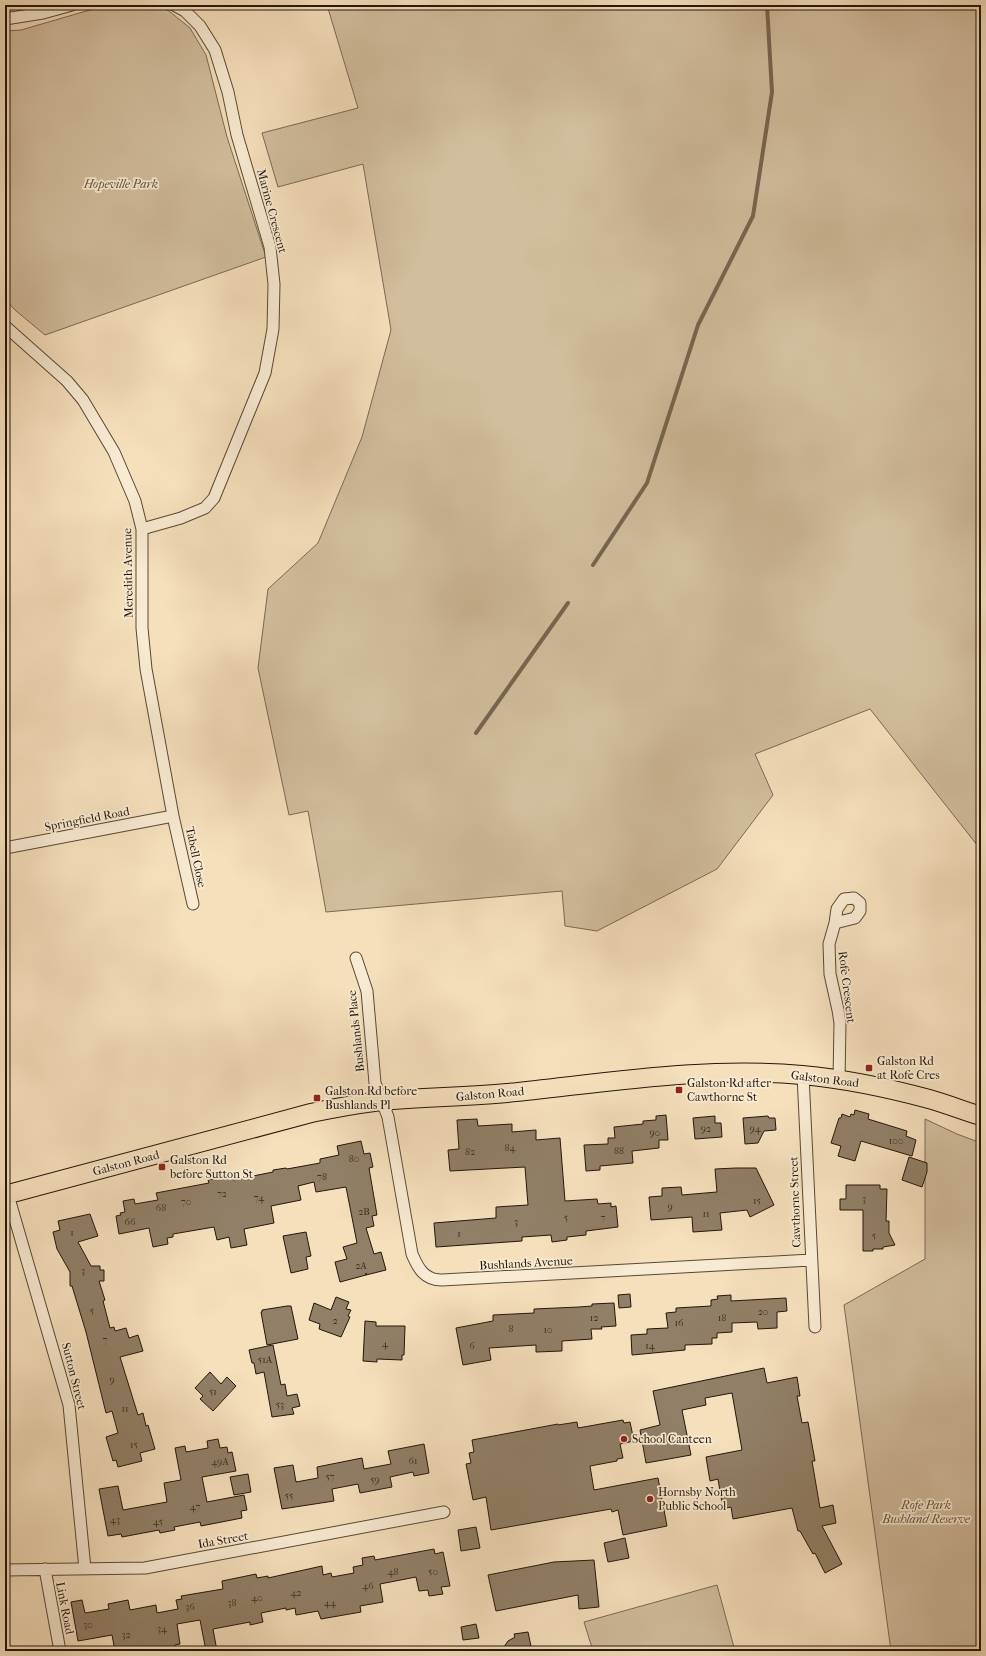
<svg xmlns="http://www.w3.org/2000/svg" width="986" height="1656" viewBox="0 0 986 1656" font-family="'IM FELL French Canon',serif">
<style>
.green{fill:#d2be9e;stroke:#7a6a54}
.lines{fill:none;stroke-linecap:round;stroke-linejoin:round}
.stream{stroke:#766650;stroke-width:4}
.building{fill:#917f67;stroke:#23160a}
.minor-casing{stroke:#584836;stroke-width:13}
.primary-casing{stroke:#23160a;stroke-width:20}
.minor{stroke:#f9ebd3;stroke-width:11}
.primary{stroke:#f6e0bc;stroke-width:18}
.poi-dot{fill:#8f2418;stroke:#f9ebd3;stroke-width:1.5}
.labels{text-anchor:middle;stroke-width:3.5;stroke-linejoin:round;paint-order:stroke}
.number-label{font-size:10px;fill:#3e3021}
.park-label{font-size:12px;font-style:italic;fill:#60513e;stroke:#f9ebd3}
.street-label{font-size:12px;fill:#23160a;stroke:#f9ebd3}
.poi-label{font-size:12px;fill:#23160a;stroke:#f9ebd3;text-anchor:start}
</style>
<rect width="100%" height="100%" fill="#f6e0bc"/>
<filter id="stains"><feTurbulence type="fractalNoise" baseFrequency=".005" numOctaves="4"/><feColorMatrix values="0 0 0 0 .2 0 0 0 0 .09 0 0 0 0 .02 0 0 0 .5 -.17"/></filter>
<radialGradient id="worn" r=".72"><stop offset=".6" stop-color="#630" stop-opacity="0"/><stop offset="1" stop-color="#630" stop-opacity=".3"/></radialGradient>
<path class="green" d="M107,5H156L169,11L190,28L206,55L227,137L266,257L45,335L15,310L5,299V31L21,30Z
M327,5H981V850L870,709L755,754L773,795L717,869L597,931L565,926L562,891L326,912L308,811L289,815L258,668L268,589L318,543L362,437L391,330L363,164L278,187L262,133L358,108Z
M925,1119L957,1134L981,1143V1651H891L844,1305L925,1259Z
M717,1585L735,1651H593L584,1622Z"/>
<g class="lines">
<path class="stream" d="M593,565L647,483L698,325L753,216L772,92L767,5
M476,733L568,603"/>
</g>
<path class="building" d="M855,1110L869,1114L868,1119L907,1131L906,1136L916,1140L912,1156L861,1141L855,1161L838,1156L841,1146L831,1143L839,1118H841L842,1114L850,1117L851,1114L854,1115Z
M666,1115L668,1140H659V1148L632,1151L633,1163L600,1166V1170L586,1171L584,1145L608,1144V1138H615L614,1127L643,1124V1121L656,1120V1116Z
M715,1116V1123H721L722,1137L695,1139L693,1118Z
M768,1116L769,1118H775L776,1130L764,1131L758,1143L745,1144L743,1118Z
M477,1119L478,1126L512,1124V1132L536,1130V1140L560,1138L565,1201L597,1199L598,1204L611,1203V1207L616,1206L618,1227L586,1231V1235L567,1237V1240L552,1242L551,1235L522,1237V1241L436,1247L434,1223L496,1218V1207L528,1205L525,1167L450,1171L448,1150L459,1149L457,1120Z
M361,1141L364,1154L370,1153L373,1167L369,1168L377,1215L372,1216L374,1226L366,1228L374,1254L381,1252L386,1270L366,1275V1273V1275L340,1282L335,1262L347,1259L343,1247L357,1243L346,1187L316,1192L314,1182L298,1186L301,1200L271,1206L274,1223L244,1229L247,1245L231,1248L229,1237L217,1240L214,1227L173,1234V1237L167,1238L168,1244L153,1247L149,1228L119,1234L116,1216L121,1215L120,1213L125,1212L123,1201L134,1199L135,1204L158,1200L156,1193L209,1183L208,1180L232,1175L233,1180L273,1172V1170L286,1168L287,1169L320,1163V1159L339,1155L337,1146Z
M909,1157L927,1163V1172L922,1187L902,1180Z
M736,1168H756L774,1205L750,1217L747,1210L720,1213L722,1230L693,1232L692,1217L651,1220L649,1197L662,1196V1188L681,1187L682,1195L717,1192L715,1169Z
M846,1185H880V1189H887L886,1221H889V1233L895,1245L883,1247V1249H873V1251H863V1210H840V1199H846Z
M90,1214L98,1236L78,1242L91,1266H100V1270H104V1281H99L105,1300L103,1301L110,1328L114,1327L115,1331L126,1328L129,1338L138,1335L143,1351L120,1357L138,1415L143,1413L146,1426L148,1425L155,1449L140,1453L142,1461L118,1467L116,1460L113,1461L106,1437L118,1433L112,1411L106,1413L86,1332L72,1286H70V1272L57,1249L53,1232L60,1230L58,1221Z
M306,1232L311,1256L306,1257L308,1269L291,1273L283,1236Z
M630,1294L631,1307L619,1308L618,1295Z
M731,1295V1301L786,1298L787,1311L777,1312V1328L758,1329L757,1322L732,1323V1332L717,1333V1338H712V1344L685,1345V1350L632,1355L631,1335L647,1334V1329L668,1328L666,1313L676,1312V1308L711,1306V1300L718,1299L717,1296Z
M336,1297L349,1302L346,1309L351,1310L348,1316L350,1317L341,1337L319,1329L320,1324L309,1320L314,1303L331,1310Z
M614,1303L616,1326L601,1327L602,1329H591L592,1339L562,1341V1351L536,1352V1345L489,1348L491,1360L463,1365L456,1328L493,1321V1315L534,1313V1309L579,1307L592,1306V1304Z
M287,1306H291L298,1339L267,1345L261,1312H262V1310Z
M365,1321L376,1322V1326H405L404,1355H402V1360L377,1359V1362L363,1361Z
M273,1345L281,1385L285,1384L287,1396L297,1394L300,1406L292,1408L294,1414L272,1417L264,1372L256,1374L254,1363H252L249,1350Z
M764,1368L767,1383L797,1377L800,1396H797L802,1423L808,1422L815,1461H812L820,1508L833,1505L836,1523L822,1526L842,1564L825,1573L815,1553L813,1554L800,1531H798L792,1508L733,1519L731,1507L723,1509L718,1479L710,1481L706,1457L742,1450L732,1393L705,1398L706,1405L682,1410L691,1455L646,1463L640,1430L660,1425L653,1391Z
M210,1372L221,1384L227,1377L236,1386L213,1411L200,1399L203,1396L195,1388Z
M623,1420L624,1423L630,1422L634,1441L620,1444L623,1458L617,1459V1461L590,1466L594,1490L658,1478L667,1526L623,1535L618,1510L612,1512L611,1509L491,1530L486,1497L473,1500L466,1464L471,1463L469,1453L474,1452L472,1440L558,1424V1425L577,1422L578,1428Z
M218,1439L220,1448L227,1447L228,1453L232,1452L236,1471L202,1477L207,1502L244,1495L247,1510L241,1511L242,1518L201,1526L200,1522L174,1527L175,1530L160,1533L159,1530L122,1537L121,1534L108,1536L99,1489L118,1486L123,1510L167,1502L164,1483L181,1480L175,1448L185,1446L186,1452L208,1448L207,1441Z
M424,1444L429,1473L414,1476L413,1472L390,1477L392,1487L360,1493L358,1484L332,1489L334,1501L282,1509L274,1468L293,1465L296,1482L318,1478L317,1467L362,1458L364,1469L391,1464L388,1451Z
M248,1474L251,1492L234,1495L230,1477Z
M476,1527L480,1548L461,1551L458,1530Z
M625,1538L629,1558L608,1562L604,1543Z
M434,1549L435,1554L443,1552L450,1586L441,1587L443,1594L429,1596L428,1590L419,1591L416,1577L380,1584L383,1602L360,1606L361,1612L321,1619L318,1611L296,1615L295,1608L286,1610V1608L261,1613L263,1622L250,1625V1622L213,1629L217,1651H206L200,1620L177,1624L180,1644L175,1645L171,1651H165L161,1648L144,1651H115L112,1635L78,1641L71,1602L82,1600L85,1613L109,1609L108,1604L128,1600L130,1610L156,1605L157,1613L178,1609L176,1600L182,1599L181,1596L223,1589L222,1581L256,1574L257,1578L268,1576V1578L322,1566L323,1575L331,1573L332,1577L354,1573L353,1567L363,1565L362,1558L374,1556L375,1560Z
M594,1560L599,1607L579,1609L578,1595L496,1611L488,1575L554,1562Z
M476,1624L479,1638L463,1640L461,1627Z
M528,1632L532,1651H501L508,1641L515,1637L514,1634Z"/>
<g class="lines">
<g class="minor-casing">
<path id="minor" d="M5,19L43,13L72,5
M5,326L67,381L83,400L114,452L135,501L142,529V628L146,669L173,816L193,904
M142,529L181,518L205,508L214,498L265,373L273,329L274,284L270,247L237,135L228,92L215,50L200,26L185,11L174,5
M5,848L173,816
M835,923L855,918L860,911V903L854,898L844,899L837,909L835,923L829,944L830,974L838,1010L840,1023L839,1080
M356,958L367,991L375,1083L388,1117L412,1254C418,1268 424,1280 442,1280L811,1260
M803,1075L815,1327
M8,1195L69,1405L85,1569
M45,1569L60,1651
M5,1570L145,1568L444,1512"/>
</g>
<g class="primary-casing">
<path id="primary" d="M5,1195L311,1113C334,1108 358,1104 381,1101C423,1097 465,1097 507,1093C605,1083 704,1066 802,1075C845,1079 888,1088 929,1099C947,1104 964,1111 981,1116"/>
</g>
<use href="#minor" class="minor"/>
<use href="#primary" class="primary"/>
</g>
<g class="poi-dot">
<rect x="865" y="1064" width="8" height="8" rx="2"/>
<rect x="675" y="1086" width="8" height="8" rx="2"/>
<rect x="313" y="1094" width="8" height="8" rx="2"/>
<rect x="158" y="1163" width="8" height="8" rx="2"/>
<circle cx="624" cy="1439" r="4"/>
<circle cx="650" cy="1499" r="4"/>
</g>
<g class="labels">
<g class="number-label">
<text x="706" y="1132">92</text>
<text x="755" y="1132">94</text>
<text x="655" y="1136">90</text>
<text x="896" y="1144">100</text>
<text x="510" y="1151">84</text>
<text x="619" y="1154">88</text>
<text x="470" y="1155">82</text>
<text x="354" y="1162">80</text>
<text x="322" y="1180">78</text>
<text x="222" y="1197">72</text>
<text x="259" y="1201">74</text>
<text x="864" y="1202">3</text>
<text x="757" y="1204">15</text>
<text x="186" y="1205">70</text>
<text x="670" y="1210">9</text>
<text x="161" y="1211">68</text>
<text x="364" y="1215">2B</text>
<text x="706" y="1217">11</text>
<text x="566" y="1221">5</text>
<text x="603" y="1221">7</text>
<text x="130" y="1225">66</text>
<text x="516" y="1225">3</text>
<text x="72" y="1236">1</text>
<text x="459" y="1237">1</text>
<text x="874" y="1239">5</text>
<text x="361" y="1269">2A</text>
<text x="83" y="1274">3</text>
<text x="92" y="1314">5</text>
<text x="763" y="1315">20</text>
<text x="594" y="1321">12</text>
<text x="722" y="1321">18</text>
<text x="335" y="1324">2</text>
<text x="679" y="1326">16</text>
<text x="511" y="1332">8</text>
<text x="548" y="1333">10</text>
<text x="105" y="1343">7</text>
<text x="385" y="1347">4</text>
<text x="472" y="1349">6</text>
<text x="650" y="1349">14</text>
<text x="265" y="1363">51A</text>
<text x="112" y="1383">9</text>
<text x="213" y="1395">51</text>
<text x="280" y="1408">53</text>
<text x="125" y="1412">11</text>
<text x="134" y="1448">15</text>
<text x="413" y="1464">61</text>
<text x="220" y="1465">49A</text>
<text x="330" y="1480">57</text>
<text x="375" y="1483">59</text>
<text x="289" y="1499">55</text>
<text x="195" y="1510">47</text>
<text x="115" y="1523">43</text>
<text x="158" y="1525">45</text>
<text x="393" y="1575">48</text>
<text x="433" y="1575">50</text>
<text x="368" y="1589">46</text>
<text x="296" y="1596">42</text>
<text x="257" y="1601">40</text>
<text x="232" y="1606">38</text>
<text x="330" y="1606">44</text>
<text x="190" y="1610">36</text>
<text x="88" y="1628">30</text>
<text x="162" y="1632">34</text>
<text x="126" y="1638">32</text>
</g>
<g class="park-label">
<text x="121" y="188">Hopeville Park</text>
<text x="926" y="1509">Rofe Park<tspan x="926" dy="14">Bushland Reserve</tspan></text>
</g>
<g class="street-label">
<text transform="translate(272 211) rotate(75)" y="4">Marine Crescent</text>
<text transform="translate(128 573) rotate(-91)" y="4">Meredith Avenue</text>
<text transform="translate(87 819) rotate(-11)" y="4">Springfield Road</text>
<text transform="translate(196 857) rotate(78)" y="4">Tabell Close</text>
<text transform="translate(847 987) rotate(83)" y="4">Rofe Crescent</text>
<text transform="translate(356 1031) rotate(-96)" y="4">Bushlands Place</text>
<text transform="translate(825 1079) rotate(7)" y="4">Galston Road</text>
<text transform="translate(490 1094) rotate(-5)" y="4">Galston Road</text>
<text transform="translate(126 1163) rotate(-15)" y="4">Galston Road</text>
<text transform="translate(795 1202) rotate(-92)" y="4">Cawthorne Street</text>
<text transform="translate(526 1263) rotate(-3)" y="4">Bushlands Avenue</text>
<text transform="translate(74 1376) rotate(76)" y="4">Sutton Street</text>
<text transform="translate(223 1540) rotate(-10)" y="4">Ida Street</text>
<text transform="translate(65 1608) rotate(79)" y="4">Link Road</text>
</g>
<g class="poi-label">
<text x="877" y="1065">Galston Rd<tspan x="877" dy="14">at Rofe Cres</tspan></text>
<text x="687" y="1087">Galston Rd after<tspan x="687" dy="14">Cawthorne St</tspan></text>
<text x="325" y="1095">Galston Rd before<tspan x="325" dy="14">Bushlands Pl</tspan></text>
<text x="170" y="1164">Galston Rd<tspan x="170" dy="14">before Sutton St</tspan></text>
<text x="632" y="1443">School Canteen</text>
<text x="658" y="1496">Hornsby North<tspan x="658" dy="14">Public School</tspan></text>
</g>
</g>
<rect width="986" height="1656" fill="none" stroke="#f6e0bc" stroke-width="20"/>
<rect x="6" y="6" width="974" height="1644" fill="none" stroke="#23160a" stroke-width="2"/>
<rect x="10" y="10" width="966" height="1636" fill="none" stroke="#23160a"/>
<rect width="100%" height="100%" filter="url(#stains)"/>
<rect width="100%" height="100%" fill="url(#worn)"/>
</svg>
